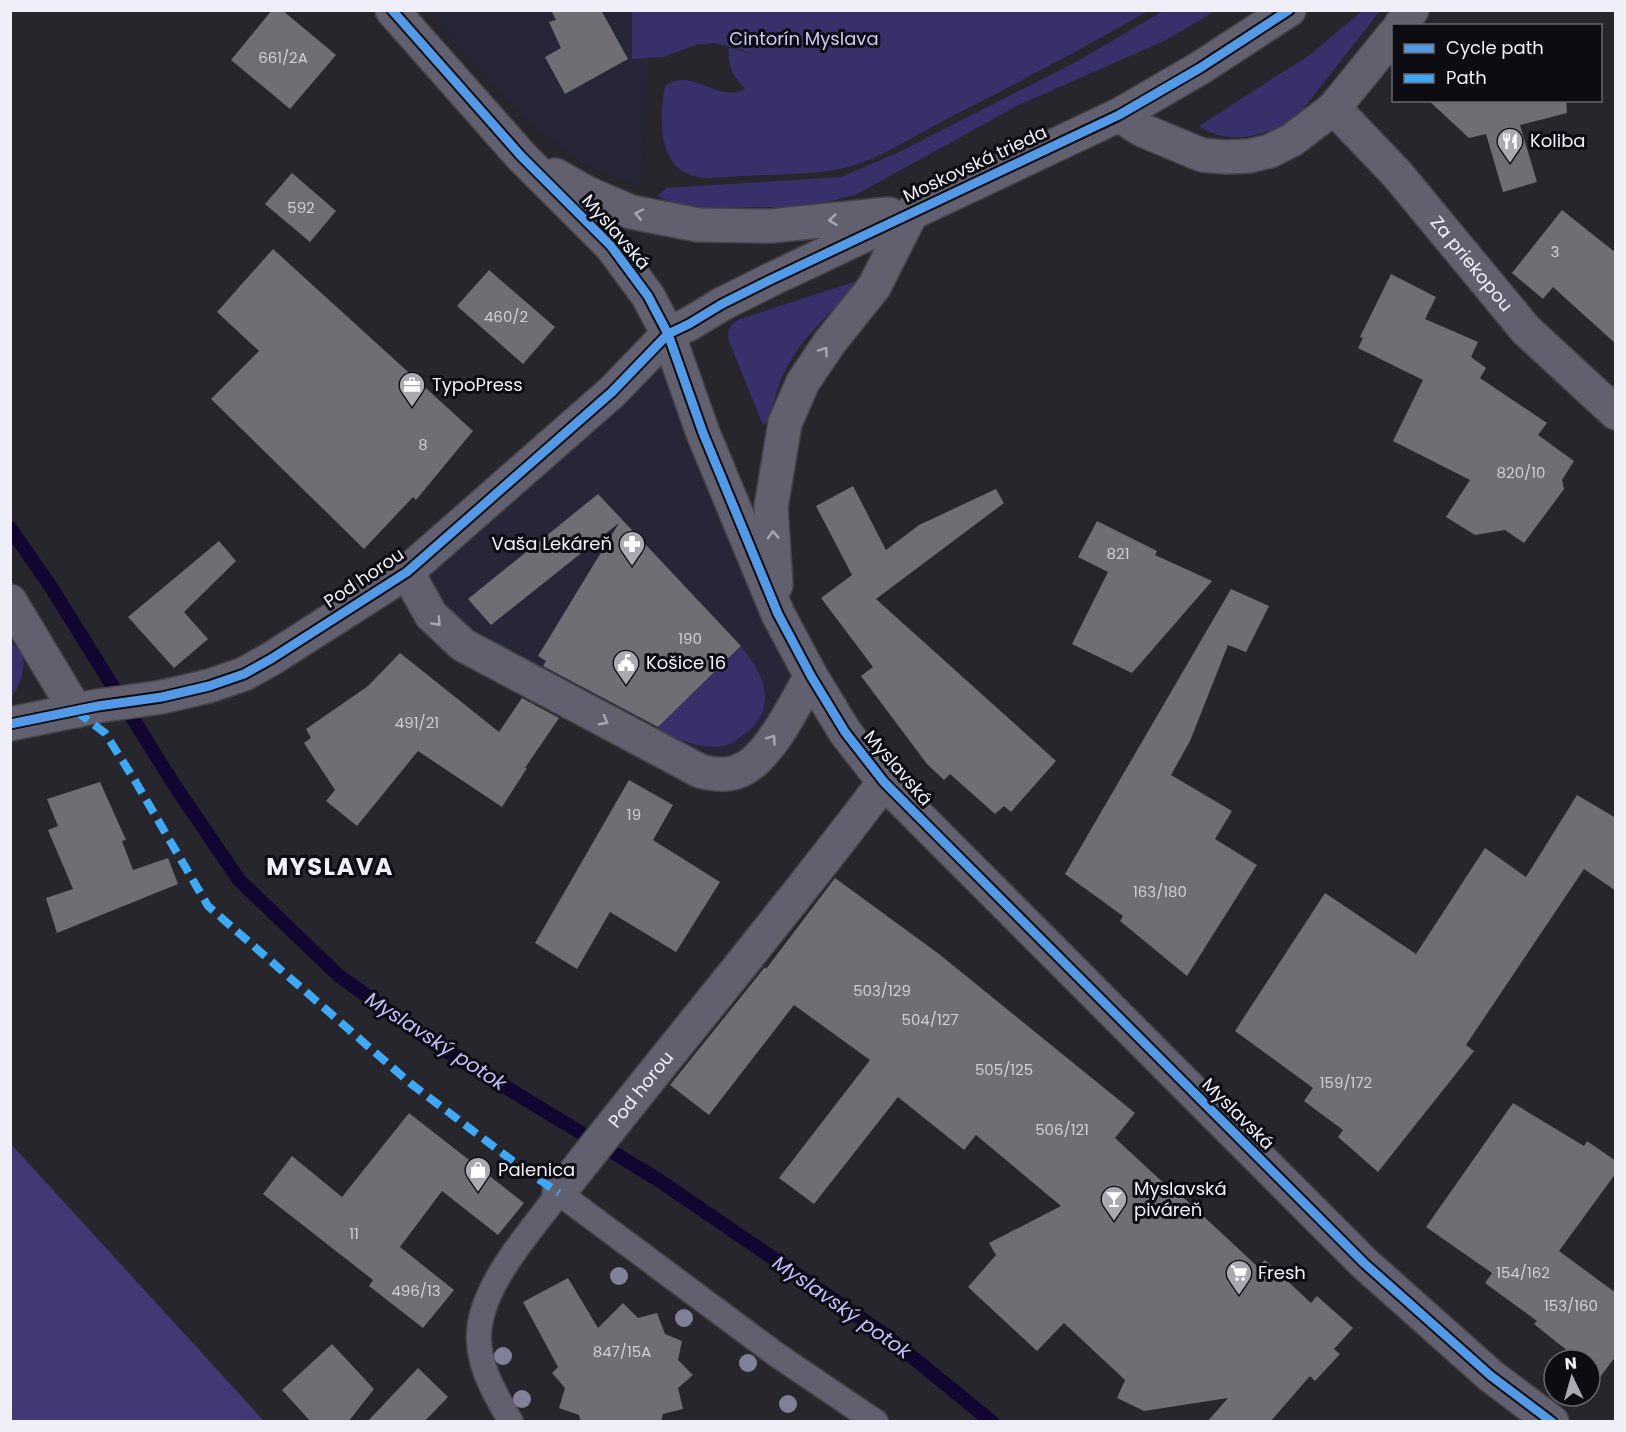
<svg xmlns="http://www.w3.org/2000/svg" width="1626" height="1432" viewBox="0 0 1626 1432" font-family="Poppins,sans-serif">
<style>
.built{fill:#272638}
.green{fill:#38306a}
.forest{fill:#413874}
.lines{fill:none;stroke-linecap:round;stroke-linejoin:round}
.stream{stroke:#110531;stroke-width:14}
.building{fill:#6e6e74}
.service-casing{stroke:#434348;stroke-width:27}
.minor-casing{stroke:#434348;stroke-width:36}
.tertiary-casing{stroke:#434348;stroke-width:36}
.service{stroke:#62606e;stroke-width:24}
.minor{stroke:#62606e;stroke-width:33}
.tertiary{stroke:#62606e;stroke-width:33}
.quiet{stroke:#3fa9f5;stroke-width:8;stroke-dasharray:15 8;stroke-linecap:butt}
.cycleway-casing{stroke:#0c0c12;stroke-width:13}
.cycleway{stroke:#5399e6;stroke-width:9}
.tree{fill:#818099}
.oneway{stroke:#a8a8b4}
.labels{text-anchor:middle;stroke-width:6;stroke-linejoin:round;paint-order:stroke}
.number-label{font-size:15px;fill:#cfcfd8}
.park-label{font-size:18px;fill:#cbcaf3;stroke:#0c0c12}
.poi-label{font-size:18px;fill:#efeff9;stroke:#0c0c12;text-anchor:start}
.street-label{font-size:18px;fill:#efeff9;stroke:#0c0c12}
.water-label{font-size:20px;font-style:italic;fill:#c2bffc;stroke:#0c0c12}
.district-label{font-size:24px;font-weight:bold;letter-spacing:1.5px;fill:#efeff9;stroke:#0c0c12}
</style>
<rect width="100%" height="100%" fill="#26262c"/>
<path class="built" d="M431,11H632V58L649,59L640,186L584,165L527,122L450,37Z
M668,334L811,676L729,774L463,645L407,572Z"/>
<path class="green" d="M632,11V10L1148,11C1080,50 1010,87 939,123C909,139 878,160 844,168C812,175 777,174 744,176C730,176 713,180 699,177C657,170 659,119 665,86C692,66 716,104 745,89C733,76 727,66 729,47L758,56L730,46L712,43L696,45L664,57L632,59Z
M1163,11H1215L1166,40L1019,105L857,194L820,204L784,207L694,208L680,206L657,196L667,188L841,177L899,152L1076,62Z
M1362,11H1380L1300,113C1273,135 1230,148 1199,126L1311,54Z
M857,281L861,282C832,311 797,341 781,380C776,393 772,408 769,421L763,425L729,341C727,329 729,325 740,319Z
M10,642C31,654 24,678 13,695L11,696Z
M741,647C763,672 779,706 747,732C739,738 732,744 723,746C700,750 676,738 655,730Z"/>
<path class="forest" d="M10,1144H11L264,1421H11Z"/>
<g class="lines">
<path class="stream" d="M10,528L51,587L173,783L239,880L339,976L438,1046L657,1179L884,1334L992,1422"/>
</g>
<path class="building" d="M272,10H282L336,55L290,109L231,60Z
M551,10H601L628,59L565,94L545,57L561,48L549,22L556,20Z
M1428,100H1566L1567,113L1520,125L1537,182L1503,192L1486,134L1469,138Z
M292,173L336,211L310,242L265,204Z
M1562,210L1616,253V344L1553,287L1543,299L1512,273Z
M273,249L473,431L416,500L413,497L364,549L211,399L259,351L217,312Z
M489,270L555,327L523,364L457,306Z
M1391,274L1436,297L1425,319L1478,342L1471,357L1486,368L1480,378L1547,423L1538,435L1574,461L1562,480L1564,489L1524,543L1505,530L1475,535L1446,517L1470,480L1393,441L1423,380L1358,348L1363,338L1360,337Z
M853,486L886,550L919,525L996,489L1004,503L876,599L1056,761L1011,812L1004,806L995,814L950,774L944,780L927,764L861,676L873,667L821,598L852,575L816,506Z
M598,494L741,646L658,727L543,666L546,661L538,656L619,523L491,625L468,599Z
M1097,521L1157,551L1155,555L1212,581L1132,673L1072,644L1108,572L1078,557Z
M219,541L236,561L184,612L208,639L174,668L128,617Z
M1231,589L1269,606L1246,652L1228,645L1190,741L1171,775L1232,811L1215,839L1257,865L1187,976L1120,921L1123,916L1065,874Z
M400,653L499,732L522,698L559,718L525,768H527L502,807L418,751L357,826L326,801L335,790L304,743L311,738L306,729L368,686Z
M629,780L673,805L653,840L720,882L676,952L610,912L577,969L535,943Z
M100,782L126,840L122,841L133,870L168,858L178,884L57,933L46,898L73,889L48,830L58,826L47,799Z
M1577,795L1616,818V891L1584,869L1466,1045L1474,1051L1378,1172L1338,1137L1343,1130L1304,1101L1313,1088L1235,1031L1325,893L1416,954L1485,848L1526,877Z
M835,878L939,954L1135,1113L1115,1138L1169,1188L1171,1186L1258,1267L1265,1260L1311,1303L1317,1296L1353,1328L1334,1349L1340,1354L1315,1381L1310,1376L1270,1422H1207L1228,1398L1144,1411L1117,1398L1125,1380L1064,1323L1037,1351L968,1287L996,1255L989,1243L1061,1206L976,1135L964,1150L898,1097L814,1204L779,1178L870,1060L794,1005L709,1115L670,1085L765,967L766,969Z
M1513,1103L1584,1146L1587,1141L1616,1161V1173L1559,1251L1616,1293V1356L1600,1377L1590,1369V1360H1579L1534,1324L1537,1321L1485,1283L1492,1273L1426,1227Z
M409,1113L524,1203L498,1235L442,1191L400,1247L454,1290L423,1328L369,1286L373,1280L263,1194L292,1156L342,1197Z
M568,1278L598,1328L623,1303L638,1318L657,1313L665,1334L682,1341L678,1360L693,1375L678,1388L683,1409L663,1414L661,1422H581L579,1415L559,1408L565,1388L552,1373L558,1367L523,1302Z
M332,1344L374,1389L348,1422H311L282,1390Z
M418,1368L448,1397L424,1422H367Z"/>
<g class="lines">
<g class="service-casing">
<path id="service" d="M511,1422C497,1397 480,1370 479,1341C476,1290 530,1232 559,1193L777,1355L876,1422"/>
</g>
<g class="minor-casing">
<g id="minor">
<path d="M1400,26L1412,10"/>
<path id="s1" d="M1334,108L1397,174L1526,330L1616,413"/>
<path d="M1119,115L1142,130L1202,155L1226,157L1249,156L1270,151L1292,140L1334,108L1394,34"/>
<path d="M407,572L431,615L463,645L700,771C715,775 731,777 745,768C771,754 796,702 811,676"/>
<path d="M10,601L76,711"/>
<path d="M10,724L98,706L162,697L209,686L244,674L271,659L407,572L612,392L668,334"/>
<path id="s2" d="M559,1193C666,1055 779,922 884,782"/>
</g>
</g>
<g class="tertiary-casing">
<path id="tertiary" d="M392,10L521,156L611,246L648,296L668,334L703,433L778,614L811,676L845,732L884,782L1364,1263L1491,1376L1552,1422
M555,175L587,193L631,212L698,225L771,226L889,214
M668,334L689,324L722,304L770,280L1119,115L1200,68L1289,10
M776,585L771,507L785,423L803,382L830,342L874,287L912,212"/>
</g>
<use href="#service" class="service"/>
<use href="#minor" class="minor"/>
<use href="#tertiary" class="tertiary"/>
<path class="quiet" d="M76,711L105,733L134,779L208,906L410,1083L522,1168L559,1193"/>
<g class="cycleway-casing">
<path id="cycleway" d="M392,10L521,156L611,246L648,296L668,334L703,433L778,614L811,676L845,732L884,782L1364,1263L1491,1376L1552,1422
M10,724L98,706L162,697L209,686L244,674L271,659L407,572L612,392L668,334L689,324L722,304L770,280L1119,115L1200,68L1289,10"/>
</g>
<use href="#cycleway" class="cycleway"/>
</g>
<g class="tree">
<circle cx="619" cy="1276" r="9"/>
<circle cx="684" cy="1318" r="9"/>
<circle cx="503" cy="1356" r="9"/>
<circle cx="748" cy="1363" r="9"/>
<circle cx="522" cy="1399" r="9"/>
<circle cx="788" cy="1404" r="9"/>
</g>
<defs><path id="oneway-chevron" d="M-2-3.5L2.5 0L-2 3.5" fill="none" stroke-width="1.6" stroke-linecap="round" stroke-linejoin="round" transform="scale(1.5)"/></defs>
<g class="oneway">
<use href="#oneway-chevron" transform="translate(639 214) rotate(-168)"/>
<use href="#oneway-chevron" transform="translate(833 220) rotate(174)"/>
<use href="#oneway-chevron" transform="translate(824 351) rotate(-56)"/>
<use href="#oneway-chevron" transform="translate(773 535) rotate(-94)"/>
<use href="#oneway-chevron" transform="translate(437 622) rotate(47)"/>
<use href="#oneway-chevron" transform="translate(604 721) rotate(28)"/>
<use href="#oneway-chevron" transform="translate(772 739) rotate(-54)"/>
</g>
<defs>
<g id="restaurant-pin" transform="scale(1.35)"><path d="M0 17L-7.5 6A9.5 9.5 0 1 1 7.5 6Z" fill="#a9a9b1" stroke="#0c0c12"/><path d="M-5-6h1v4h1v-4h1v4h1v-4h1v5L-1.5 .5V6h-2V.5L-5-1ZM5-6V6H3V1.5H1.5Q1.5-4 5-6Z" fill="#fff"/></g>
<g id="office-pin" transform="scale(1.35)"><path d="M0 17L-7.5 6A9.5 9.5 0 1 1 7.5 6Z" fill="#a9a9b1" stroke="#0c0c12"/><path d="M-6-3h4V-5.5h4V-3h4V5H-6ZM-1-4.5V-3h2v-1.5ZM-6 0V1H6V0Z" fill="#fff"/></g>
<g id="pharmacy-pin" transform="scale(1.35)"><path d="M0 17L-7.5 6A9.5 9.5 0 1 1 7.5 6Z" fill="#a9a9b1" stroke="#0c0c12"/><path d="M-2-6h4v4h4v4h-4v4h-4v-4h-4v-4h4Z" fill="#fff"/></g>
<g id="civic-pin" transform="scale(1.35)"><path d="M0 17L-7.5 6A9.5 9.5 0 1 1 7.5 6Z" fill="#a9a9b1" stroke="#0c0c12"/><path d="M-.6-6.5H3V-4.5H.6V-3L4-1V1h2V6H-6V1h2V-1L-.6-3ZM-1.2 2.5V6h2.4V2.5Z" fill="#fff"/></g>
<g id="shop-pin" transform="scale(1.35)"><path d="M0 17L-7.5 6A9.5 9.5 0 1 1 7.5 6Z" fill="#a9a9b1" stroke="#0c0c12"/><path d="M-5-2.5h2.3a2.7 3.5 0 0 1 5.4 0H5L5.5 6h-11ZM-1.5-2.5h3a1.5 2.3 0 0 0-3 0Z" fill="#fff"/></g>
<g id="bar-pin" transform="scale(1.35)"><path d="M0 17L-7.5 6A9.5 9.5 0 1 1 7.5 6Z" fill="#a9a9b1" stroke="#0c0c12"/><path d="M-6-5H6L.8 .8V4.5H3.5V6h-7V4.5H-.8V.8Z" fill="#fff"/></g>
<g id="supermarket-pin" transform="scale(1.35)"><path d="M0 17L-7.5 6A9.5 9.5 0 1 1 7.5 6Z" fill="#a9a9b1" stroke="#0c0c12"/><path d="M-6-5.5h2.5l.6 2H6L4.5 2H-2.5L-4.4-4H-6ZM-1.5 3.2a1.3 1.3 0 1 0 .1 0ZM3 3.2a1.3 1.3 0 1 0 .1 0Z" fill="#fff"/></g>
</defs>
<g fill-rule="evenodd">
<use href="#restaurant-pin" x="1510" y="141"/>
<use href="#office-pin" x="412" y="385"/>
<use href="#pharmacy-pin" x="632" y="544"/>
<use href="#civic-pin" x="626" y="663"/>
<use href="#shop-pin" x="478" y="1170"/>
<use href="#bar-pin" x="1114" y="1199"/>
<use href="#supermarket-pin" x="1239" y="1273"/>
</g>
<g class="labels">
<g class="number-label">
<text x="283" y="63">661/2A</text>
<text x="301" y="213">592</text>
<text x="1555" y="257">3</text>
<text x="506" y="322">460/2</text>
<text x="423" y="450">8</text>
<text x="1521" y="478">820/10</text>
<text x="1118" y="559">821</text>
<text x="690" y="644">190</text>
<text x="417" y="728">491/21</text>
<text x="634" y="820">19</text>
<text x="1160" y="897">163/180</text>
<text x="882" y="996">503/129</text>
<text x="930" y="1025">504/127</text>
<text x="1004" y="1075">505/125</text>
<text x="1346" y="1088">159/172</text>
<text x="1062" y="1135">506/121</text>
<text x="354" y="1239">11</text>
<text x="1523" y="1278">154/162</text>
<text x="416" y="1296">496/13</text>
<text x="1571" y="1311">153/160</text>
<text x="622" y="1357">847/15A</text>
</g>
<g class="park-label">
<text x="804" y="45">Cintorín Myslava</text>
</g>
<g class="poi-label">
<text x="1530" y="147">Koliba</text>
<text x="432" y="391">TypoPress</text>
<text x="612" y="550" text-anchor="end">Vaša Lekáreň</text>
<text x="646" y="669">Košice 16</text>
<text x="498" y="1176">Palenica</text>
<text x="1134" y="1195">Myslavská<tspan x="1134" dy="21">piváreň</tspan></text>
<text x="1258" y="1279">Fresh</text>
</g>
<g class="street-label">
<text transform="translate(975 164) rotate(-25)" y="6">Moskovská trieda</text>
<text transform="translate(616 232) rotate(49)" y="6">Myslavská</text>
<text dy="6" stroke="none"><textPath href="#s1" startOffset="208">Za priekopou</textPath></text>
<text transform="translate(364 578) rotate(-34)" y="6">Pod horou</text>
<text transform="translate(898 768) rotate(49)" y="6">Myslavská</text>
<text dy="6" stroke="none"><textPath href="#s2" startOffset="132">Pod horou</textPath></text>
<text transform="translate(1238 1114) rotate(45)" y="6">Myslavská</text>
</g>
<g class="water-label">
<text transform="translate(436 1041) rotate(33)" y="7">Myslavský potok</text>
<text transform="translate(842 1307) rotate(35)" y="7">Myslavský potok</text>
</g>
<g class="district-label">
<text x="330" y="875">MYSLAVA</text>
</g>
</g>
<rect width="1626" height="1432" fill="none" stroke="#efeff9" stroke-width="24"/>
<rect x="1392" y="24" width="210" height="78" fill="#0c0c12" stroke="#67676e" stroke-width="1.5"/>
<rect x="1404" y="44" width="30" height="9" fill="#5399e6" stroke="#67676e" stroke-width="1.5"/>
<text x="1446" y="54" font-size="18" fill="#efeff9">Cycle path</text>
<rect x="1404" y="74" width="30" height="9" fill="#3fa9f5" stroke="#67676e" stroke-width="1.5"/>
<text x="1446" y="84" font-size="18" fill="#efeff9">Path</text>
<g transform="translate(1572 1378) rotate(355)"><circle r="28" fill="#0c0c12" stroke="#67676e" stroke-width="1.5"/>
<path d="M0-4.5L10 22L0 15L-10 22Z" fill="#a9a9b1"/>
<text y="-9" font-size="16" font-weight="bold" text-anchor="middle" fill="#efeff9">N</text>
</g>
</svg>
